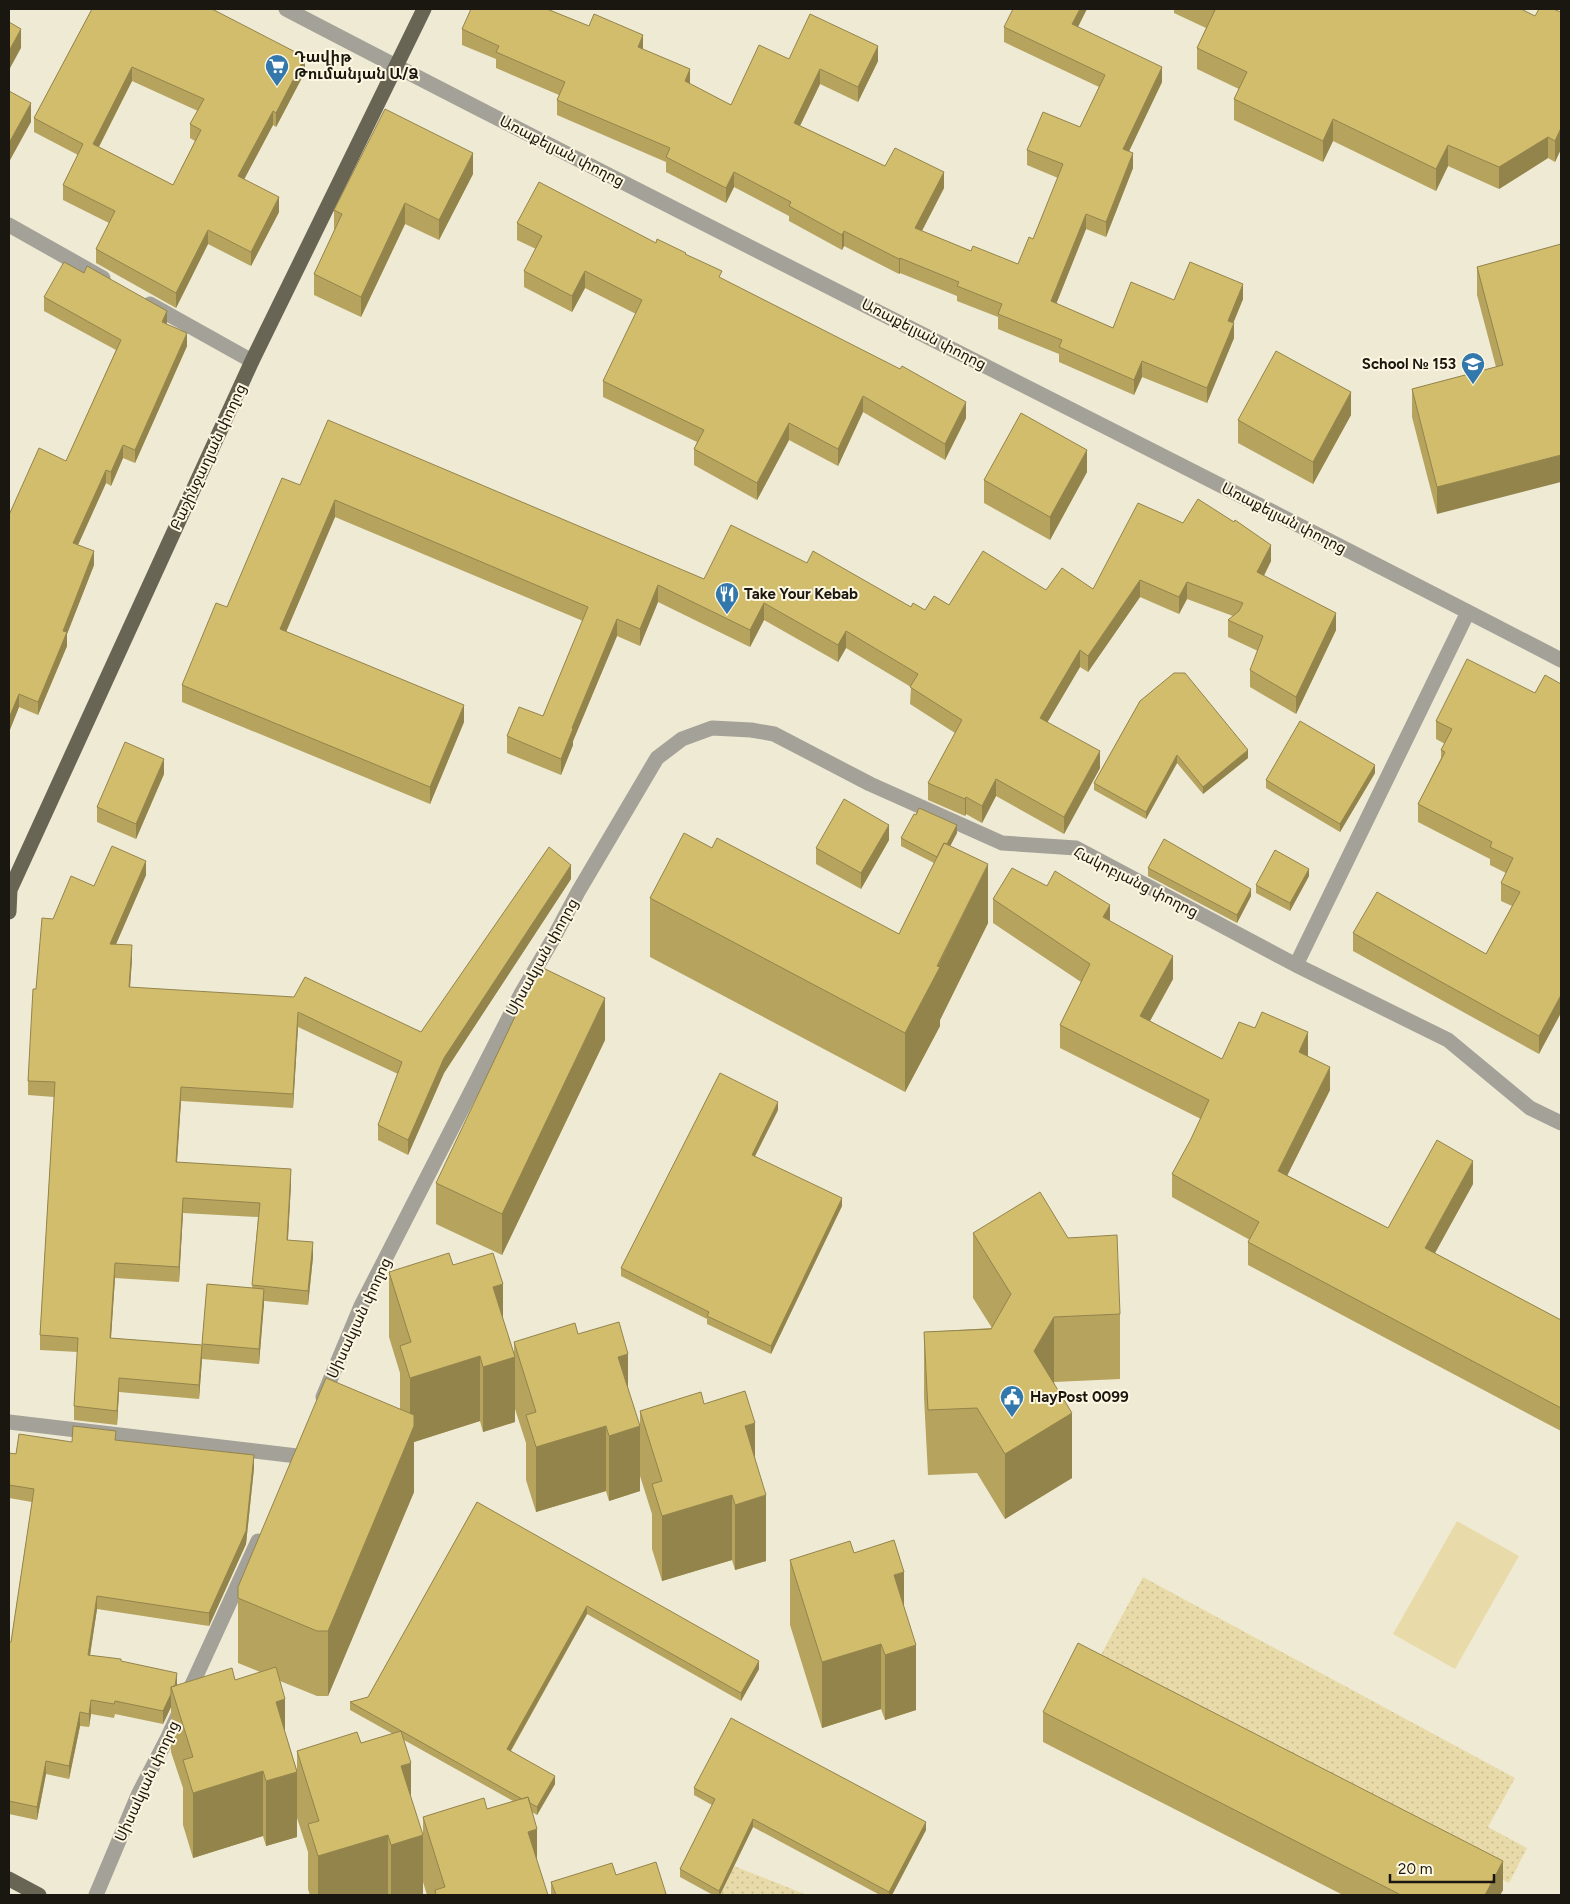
<svg xmlns="http://www.w3.org/2000/svg" width="1570" height="1904" viewBox="0 0 1570 1904" font-family="Figtree,'Noto Sans Armenian',sans-serif">
<style>
.grass{fill:url(#grass-dots)}
.garden{fill:#e9dba9}
.lines{fill:none;stroke-linecap:round;stroke-linejoin:round}
.minor{stroke:#a3a198;stroke-width:15}
.major{stroke:#696555;stroke-width:15}
.wall{fill:#b5a35e;fill-rule:evenodd}
.shaded-wall{fill:#93844c}
.building{fill:#d2bd6d;stroke:#93844c;fill-rule:evenodd}
.labels{text-anchor:middle;stroke-width:4;stroke-linejoin:round;paint-order:stroke}
.poi-label{font-size:15px;font-weight:bold;fill:#19170f;stroke:#fdf7e1;text-anchor:start}
.street-label{font-size:15px;fill:#19170f;stroke:#fdf7e1}
</style>
<defs>
<pattern id="grass-dots" width="8" height="8" patternUnits="userSpaceOnUse" patternTransform="scale(1.25)"><rect width="8" height="8" fill="#e9dba9"/><path d="M2 2h.1M6 6h.1" fill="none" stroke="#c7bb90" stroke-width="1.8" stroke-linecap="round"/></pattern>
</defs>
<rect width="100%" height="100%" fill="#efead4"/>
<path class="grass" d="M1143,1577L1515,1778L1488,1827L1527,1848L1509,1883L1097,1662Z
M734,1866L807,1895H720Z"/>
<path class="garden" d="M1457,1521L1519,1556L1455,1669L1393,1634Z"/>
<g class="lines">
<path class="minor" d="M286,9C709,230 1138,440 1561,660
M9,225L103,278
M150,304L252,361
M1296,965L1468,612
M323,1397L361,1306L522,992L553,939L578,892L657,758L682,739L712,728L751,730L774,734L870,784L1002,843L1076,848L1296,965L1448,1040L1530,1108L1561,1123
M9,1422L297,1456
M96,1895L139,1793L168,1737L258,1541"/>
<path class="major" d="M9,912L10,890L252,361L424,9
M9,1879L39,1895"/>
</g>
<path class="wall" d="M92,9L305,72L276,127L273,125L244,179L279,212L251,266L208,244L176,308L96,263V249L109,223L63,200V185L78,155L34,132V118ZM132,81L198,111L190,124V138L195,141L173,185L99,147Z
M1174,9H1521L1535,16L1561,12V149L1555,162L1548,158L1499,189L1448,166L1436,191L1333,141L1323,162L1234,120V99L1239,89L1197,69V48L1206,28L1174,13Z
M1004,27H1078L1162,82L1129,151L1133,168L1106,237L1086,229L1056,304L1113,328L1174,300L1243,299L1233,323L1234,338L1207,403L1142,377L1134,395L1059,362V354L998,329V317L957,301V296L900,273L899,274L844,246L842,250L789,221V216L734,187L726,203L666,172V162L557,115V100L559,95L496,68V59L462,45V29L643,49L690,84L731,105L789,59L878,61L858,102L820,84L800,126L885,166L944,188L922,231L971,251L1018,264L1033,239L1058,178L1027,165V150L1080,127L1099,87L1004,42Z
M473,174L439,240L405,224L361,317L314,295V274L334,231V210Z
M517,223L656,243L686,255L722,279L966,418L945,460L863,412L838,466L789,440L757,500L694,465V449L697,442L603,397V381L636,314L585,288L572,312L524,287V271L536,249L517,240Z
M1561,244L1437,514L1412,417V389L1496,367L1477,295V267Z
M44,297L167,324L187,346L135,463L123,458L111,486L106,483L78,545L94,565L67,634V646L38,715L19,707L9,732L66,461L116,350L44,311Z
M1351,415L1313,484L1238,443V420Z
M1087,472L1050,540L984,503V480Z
M300,485L704,579L807,563L911,607L925,610L949,605L1046,590L1093,589L1183,523L1271,561L1264,576L1336,630L1296,714L1250,687V670L1258,651L1228,637V620L1233,616L1187,599L1179,614L1140,597L1088,672L1080,667L1047,722L1100,768L1064,834L996,796L982,823L966,814L965,816L928,800V783L955,733L910,704L911,687L846,648L838,662L764,620L750,647L658,602L640,646L617,636L573,741V745L561,775L507,753V736L543,716L583,621L335,517L286,632L464,722L430,804L182,702V685L227,607Z
M1545,675L1539,1054L1353,951V933L1486,954L1512,906L1501,901V883L1506,873L1490,865V859L1418,822V804L1441,758V750L1445,744L1436,739V721L1535,693Z
M1140,701L1248,758L1203,794L1177,763L1146,819L1094,790V783Z
M1375,773L1340,832L1266,788V780Z
M164,774L136,839L97,822V807Z
M957,833L950,845L988,923L940,1020V1026L905,1092L650,957V898L712,848L899,934L934,863L901,846V838Z
M889,840L861,889L816,864V848Z
M1148,868L1251,896L1237,923L1148,876Z
M146,875L116,944L132,959L130,987L421,1032L571,879L444,1073L408,1155L378,1140V1125L398,1074L298,1027L293,1108L181,1101L177,1162L291,1184L288,1240L313,1257L308,1305L264,1301L259,1364L202,1359L199,1399L119,1392L117,1425L74,1420V1406L78,1352L40,1350V1335L54,1097L28,1095V1081L36,989L53,919L94,886ZM183,1213L258,1217L252,1288L207,1284L202,1345L111,1338L115,1278L179,1282Z
M1309,876L1290,911L1256,893V885Z
M1047,886L1110,921L1173,979L1150,1021L1222,1059L1308,1055V1056L1330,1090L1287,1175L1388,1228L1473,1184L1435,1253L1561,1320V1431L1248,1265V1242L1250,1240L1172,1197V1174L1191,1139L1201,1119L1060,1048V1025L1081,982L993,923V899Z
M605,1040L502,1255L436,1224V1183Z
M778,1110L755,1156L842,1206L771,1354L707,1324V1319L621,1276V1268Z
M973,1233L1068,1238L1120,1314V1379L1054,1382L1072,1478L1005,1519L977,1473L928,1475L924,1397V1332L992,1328L973,1298Z
M453,1265L503,1320L514,1354V1342L578,1334L628,1388L640,1491L609,1501L606,1491L536,1512L526,1480V1443L515,1409V1422L483,1432L480,1421L414,1442V1492L328,1696H317L280,1681L285,1733L297,1770V1751L361,1743L393,1734L350,1710V1702L368,1697L477,1502L759,1669L741,1701L587,1614L511,1751L555,1784L537,1815L532,1812L537,1863L548,1895H427L423,1882V1817L487,1809L513,1801L404,1740L423,1895H310L308,1889V1852L297,1818V1837L266,1846L263,1836L193,1858L183,1825V1788L171,1752V1707L163,1724L115,1714L114,1718L91,1714L89,1727L80,1726L69,1779L46,1774L37,1820L9,1814V1642H11L32,1502L9,1498V1453L16,1454L72,1442L116,1440L254,1468L246,1544L209,1626L97,1609L90,1655L121,1661L177,1685L235,1680L260,1672L238,1663V1587L400,1409V1373L389,1337V1272Z
M704,1404L755,1458L766,1561L735,1570L732,1560L662,1581L652,1549V1514L640,1476V1411Z
M854,1553L916,1710L885,1720L881,1709L822,1728L790,1625V1560Z
M1043,1712L1503,1890L1500,1895H1343L1043,1742Z
M694,1788L926,1830L892,1895H880L753,1827L720,1895H713L680,1877V1869L712,1805L694,1795Z
M616,1875L666,1895H551V1882Z"/>
<path class="shaded-wall" d="M1080,9H1087L1072,39V24Z
M21,29V48L9,70V51Z
M643,35V50L638,47Z
M878,46V61L858,102V87Z
M305,57V72L276,127V113Z
M132,67V81L93,158V144Z
M1162,67V82L1123,164V149Z
M690,69V84L685,81Z
M820,69V84L794,138V123Z
M31,103V122L9,162V143Z
M273,111V125L238,191V176Z
M1333,119V141L1323,162V141Z
M1561,128V149L1555,162V141Z
M1548,137V158L1499,189V167Z
M1448,145V166L1436,191V169Z
M473,153V174L439,240V220Z
M1133,153V168L1106,237V222Z
M734,172V187L726,203V188Z
M944,172V188L915,244V228Z
M279,197V212L251,266V252Z
M405,203V224L361,317V297Z
M1086,214V229L1051,317V301Z
M208,230V244L176,308V293Z
M844,231V246L842,250V235Z
M900,258V273L899,274V259Z
M585,271V288L572,312V296Z
M1243,284V299L1228,336V321Z
M167,311V324L162,322Z
M1234,323V338L1207,403V388Z
M187,333V346L135,463V450Z
M1142,361V377L1134,395V380Z
M1351,392V415L1313,484V462Z
M863,396V412L838,466V449Z
M966,402V418L945,460V444Z
M789,423V440L757,500V483Z
M123,445V458L111,486V472Z
M1087,450V472L1050,540V517Z
M1561,455V482L1437,514V487Z
M106,470V483L73,556V543Z
M335,500V517L280,646V629Z
M1271,545V561L1257,589V572Z
M94,551V565L67,634V646L38,715V702L63,631Z
M1140,580V597L1088,672V656Z
M1187,582V599L1179,614V597Z
M658,585V602L640,646V629Z
M764,603V620L750,647V630Z
M1336,613V630L1296,714V697Z
M617,619V636L573,741V745L561,775V759L572,728Z
M846,631V648L838,662V645Z
M1080,650V667L1040,735V718Z
M19,694V707L9,732V718Z
M464,705V722L430,804V787Z
M1248,750V758L1203,794V787Z
M1100,751V768L1064,834V817Z
M1177,755V763L1146,819V812Z
M164,759V774L136,839V824Z
M1375,765V773L1340,832V824Z
M996,779V796L982,823V806Z
M966,797V814L965,816V799Z
M889,825V840L861,889V873Z
M957,825V833L940,866V858Z
M146,861V875L110,958V944Z
M988,864V923L940,1020V1026L905,1092V1033Z
M571,865V879L444,1073L408,1155V1140L444,1058Z
M1309,869V876L1290,911V903Z
M1251,889V896L1237,923V915Z
M1110,905V928L1103,917Z
M132,945V959L129,1001V987Z
M1173,956V979L1140,1039V1016Z
M1561,995V1013L1539,1054V1036Z
M605,998V1040L502,1255V1214Z
M298,1012V1027L293,1108V1094Z
M1308,1032V1055L1299,1075V1052Z
M1330,1067V1090L1278,1194V1171Z
M181,1087V1101L176,1176V1162Z
M778,1102V1110L752,1162V1155Z
M1473,1161V1184L1425,1271V1248Z
M291,1169V1184L287,1254V1240Z
M183,1198V1213L179,1282V1267Z
M842,1198V1206L771,1354V1346Z
M313,1242V1257L308,1305V1291Z
M115,1263V1278L110,1352V1338Z
M503,1284V1350L493,1287Z
M264,1289V1304L259,1364V1349Z
M1054,1317V1382L1034,1416V1351Z
M202,1345V1359L199,1399V1385Z
M628,1354V1419L618,1357Z
M480,1356V1421L414,1442V1492L328,1696V1631L410,1436V1378Z
M515,1357V1422L483,1432V1367Z
M119,1378V1392L117,1425V1411Z
M1072,1413V1478L1005,1519V1454Z
M755,1423V1488L745,1426Z
M606,1426V1491L536,1512V1447Z
M640,1426V1491L609,1501V1436Z
M254,1455V1468L246,1544L209,1626V1613Z
M732,1495V1560L662,1581V1516Z
M766,1495V1561L735,1570V1505Z
M904,1572V1638L894,1575Z
M97,1596V1609L88,1668V1655Z
M587,1606V1614L507,1757V1749Z
M881,1644V1709L822,1728V1662Z
M916,1645V1710L885,1720V1655Z
M759,1661V1669L741,1701V1693Z
M177,1673V1686L173,1691Z
M171,1694V1707L163,1724V1711Z
M285,1699V1764L276,1702Z
M91,1700V1714L89,1727V1714Z
M80,1712V1726L69,1779V1766Z
M46,1761V1774L37,1820V1807Z
M411,1763V1828L401,1766Z
M263,1771V1836L193,1858V1793Z
M297,1772V1837L266,1846V1781Z
M555,1776V1784L537,1815V1807Z
M753,1819V1827L720,1895H719V1891Z
M926,1822V1830L892,1895H889V1892Z
M537,1829V1894L528,1832Z
M388,1835V1895H318V1856Z
M423,1835V1895H391V1845Z
M1503,1861V1890L1500,1895H1485Z"/>
<path class="building" d="M92,9H212L305,57L276,113L273,111L238,176L279,197L251,252L208,230L176,293L96,249L115,211L63,185L83,144L34,118ZM132,67L204,99L190,124L201,130L173,185L93,144Z
M471,9H547L589,26L594,14L643,35L638,47L690,69L685,81L731,105L759,45L789,59L810,14L878,46L858,87L820,69L794,123L885,166L895,148L944,172L915,228L971,251L973,246L1018,264L1029,237L1033,239L1063,164L1027,150L1043,112L1080,127L1105,75L1004,27L1013,9H1080L1072,24L1162,67L1123,149L1133,153L1106,222L1086,214L1051,301L1113,328L1131,282L1174,300L1190,262L1243,284L1228,321L1234,323L1207,388L1142,361L1134,380L1059,347L1062,340L998,314L1002,304L957,286L959,282L900,258L899,259L844,231L842,235L789,206L791,202L734,172L726,188L666,157L670,148L557,100L565,82L496,52L499,46L462,29Z
M1212,9H1521L1535,16L1539,9H1553L1561,12V128L1555,141L1548,137L1499,167L1448,145L1436,169L1333,119L1323,141L1234,99L1247,72L1197,48L1215,10Z
M9,22L21,29L9,51Z
M9,91L31,103L9,143Z
M385,109L473,153L439,220L405,203L361,297L314,274L342,214L334,210Z
M539,182L656,243L657,239L686,253L685,254L722,271L719,277L900,369L902,366L966,402L945,444L863,396L838,449L789,423L757,483L694,449L704,430L603,381L642,300L585,271L572,296L524,271L542,236L517,223Z
M1561,244V455L1437,487L1412,389L1503,365L1477,267Z
M64,262L84,273L87,266L167,311L162,322L187,333L135,450L123,445L111,472L106,470L73,543L94,551L63,631L67,632L38,702L19,694L9,718V515L39,448L66,461L121,340L44,297Z
M1276,351L1351,392L1313,462L1238,420Z
M1021,413L1087,450L1050,517L984,480Z
M328,420L704,579L731,525L807,563L813,551L911,607L913,603L925,610L934,596L949,605L983,551L1046,590L1062,568L1093,589L1138,503L1183,523L1198,499L1234,522L1235,520L1271,545L1257,572L1336,613L1296,697L1250,670L1263,636L1228,620L1239,611L1243,603L1187,582L1179,597L1140,580L1088,656L1080,650L1040,718L1100,751L1064,817L996,779L982,806L966,797L965,799L928,783L962,720L910,687L918,674L846,631L838,645L764,603L750,630L658,585L640,629L617,619L572,728L573,729L561,759L507,736L519,707L543,716L588,607L335,500L280,629L464,705L430,787L182,685L216,603L227,607L282,478L300,485Z
M1467,659L1535,693L1545,675L1561,684V995L1539,1036L1353,933L1377,892L1486,954L1520,892L1501,883L1513,858L1490,847L1492,842L1418,804L1445,752L1441,750L1452,729L1436,721Z
M1174,673H1185L1248,750L1203,787L1177,755L1146,812L1094,783L1140,701Z
M1300,721L1375,765L1340,824L1266,780Z
M125,742L164,759L136,824L97,807Z
M844,799L889,825L861,873L816,848Z
M919,808L957,825L947,844L944,843L937,857L901,838L914,814L916,815Z
M684,833L712,848L717,838L899,934L944,843L988,864L937,966L940,967L905,1033L650,898Z
M1164,839L1251,889L1237,915L1148,868Z
M112,846L146,861L110,944L132,945L129,987L294,997L305,977L421,1032L549,847L571,865L444,1058L408,1140L378,1125L402,1062L298,1012L293,1094L181,1087L176,1162L291,1169L287,1240L313,1242L308,1291L252,1285L260,1203L183,1198L179,1267L115,1263L110,1338L202,1345L199,1385L119,1378L117,1411L74,1406L78,1338L40,1335L55,1082L28,1081L33,989H36L42,918L53,919L71,876L94,886Z
M1275,850L1309,869L1290,903L1256,885Z
M1012,868L1047,886L1055,871L1110,905L1103,917L1173,956L1140,1016L1222,1059L1239,1022L1255,1028L1262,1012L1308,1032L1299,1052L1330,1067L1278,1171L1388,1228L1437,1140L1473,1161L1425,1248L1561,1320V1408L1248,1242L1259,1222L1172,1174L1191,1139L1209,1100L1060,1025L1090,964L993,899Z
M539,966L605,998L502,1214L436,1183Z
M720,1073L778,1102L752,1155L842,1198L771,1346L707,1316L709,1312L621,1268Z
M1040,1192L1068,1238L1117,1235L1120,1314L1054,1317L1034,1351L1072,1413L1005,1454L977,1408L928,1410L924,1332L991,1329L1011,1294L973,1233Z
M449,1253L453,1265L493,1253L503,1284L493,1287L515,1357L483,1367L480,1356L410,1378L400,1346L411,1342L389,1272Z
M207,1284L264,1289L259,1349L202,1344Z
M619,1322L628,1354L618,1357L640,1426L609,1436L606,1426L536,1447L526,1415L536,1412L514,1342L575,1323L578,1334Z
M326,1378L414,1415V1426L328,1631H317L238,1598V1587Z
M745,1391L755,1423L745,1426L766,1495L735,1505L732,1495L662,1516L652,1484L662,1481L640,1411L701,1392L704,1404Z
M73,1426L116,1431L115,1440L254,1455L246,1531L209,1613L97,1596L88,1655L121,1659V1661L177,1673L175,1686L171,1687V1694L163,1711L115,1701L114,1704L91,1700L89,1714L80,1712L69,1766L46,1761L37,1807L9,1801V1642H11L34,1489L9,1485V1453L16,1454L19,1434L72,1442Z
M477,1502L759,1661L741,1693L587,1606L507,1749L555,1776L537,1807L530,1803L528,1797L522,1799L350,1702L368,1697Z
M894,1540L904,1572L894,1575L916,1645L885,1655L881,1644L822,1662L790,1560L850,1541L854,1553Z
M1078,1643L1503,1861L1485,1895H1401L1043,1712Z
M276,1667L285,1699L276,1702L297,1772L266,1781L263,1771L193,1793L183,1760L193,1757L171,1687L232,1668L235,1680Z
M731,1718L926,1822L889,1892L753,1819L719,1891L680,1869L715,1799L694,1788Z
M401,1731L411,1763L401,1766L423,1835L391,1845L388,1835L318,1856L308,1824L319,1821L297,1751L357,1732L361,1743Z
M528,1797L537,1829L528,1832L548,1895H436L435,1890L445,1887L423,1817L484,1798L487,1809Z
M656,1862L666,1894L662,1895H556L551,1882L612,1863L616,1875Z"/>
<defs>
<g id="supermarket-pin" transform="scale(1.25)"><path d="M0 17L-7.5 6A9.5 9.5 0 1 1 7.5 6Z" fill="#3378ad" stroke="#fdf7e1"/><path d="M-6-5.5h2.5l.6 2H6L4.5 2H-2.5L-4.4-4H-6ZM-1.5 3.2a1.3 1.3 0 1 0 .1 0ZM3 3.2a1.3 1.3 0 1 0 .1 0Z" fill="#fff"/></g>
<g id="school-pin" transform="scale(1.25)"><path d="M0 17L-7.5 6A9.5 9.5 0 1 1 7.5 6Z" fill="#3378ad" stroke="#fdf7e1"/><path d="M0-5L7-2L0 1L-7-2ZM-4 1L0 2.5L4 1V4Q0 6-4 4Z" fill="#fff"/></g>
<g id="restaurant-pin" transform="scale(1.25)"><path d="M0 17L-7.5 6A9.5 9.5 0 1 1 7.5 6Z" fill="#3378ad" stroke="#fdf7e1"/><path d="M-5-6h1v4h1v-4h1v4h1v-4h1v5L-1.5 .5V6h-2V.5L-5-1ZM5-6V6H3V1.5H1.5Q1.5-4 5-6Z" fill="#fff"/></g>
<g id="civic-pin" transform="scale(1.25)"><path d="M0 17L-7.5 6A9.5 9.5 0 1 1 7.5 6Z" fill="#3378ad" stroke="#fdf7e1"/><path d="M-.6-6.5H3V-4.5H.6V-3L4-1V1h2V6H-6V1h2V-1L-.6-3ZM-1.2 2.5V6h2.4V2.5Z" fill="#fff"/></g>
</defs>
<g fill-rule="evenodd">
<use href="#supermarket-pin" x="277" y="66"/>
<use href="#school-pin" x="1473" y="364"/>
<use href="#restaurant-pin" x="727" y="594"/>
<use href="#civic-pin" x="1012" y="1397"/>
</g>
<g class="labels">
<g class="poi-label">
<text x="294" y="62">Դավիթ<tspan x="294" dy="17">Թումանյան Ա/Ձ</tspan></text>
<text x="1456" y="369" text-anchor="end">School № 153</text>
<text x="744" y="599">Take Your Kebab</text>
<text x="1030" y="1402">HayPost 0099</text>
</g>
<g class="street-label">
<text transform="translate(562 151) rotate(27)" y="5">Առաքելյան փողոց</text>
<text transform="translate(924 334) rotate(27)" y="5">Առաքելյան փողոց</text>
<text transform="translate(208 457) rotate(-65)" y="5">Բաշինջաղյան փողոց</text>
<text transform="translate(1284 518) rotate(27)" y="5">Առաքելյան փողոց</text>
<text transform="translate(1136 882) rotate(27)" y="5">Հակոբյանց փողոց</text>
<text transform="translate(542 957) rotate(-61)" y="5">Սիսակյան փողոց</text>
<text transform="translate(359 1318) rotate(-65)" y="5">Սիսակյան փողոց</text>
<text transform="translate(147 1781) rotate(-65)" y="5">Սիսակյան փողոց</text>
</g>
</g>
<rect width="1570" height="1904" fill="none" stroke="#19170f" stroke-width="20"/>
<path d="M1390 1874v8h104v-8" fill="none" stroke="#19170f" stroke-width="2.5"/>
<text x="1398" y="1874" font-size="15" fill="#19170f" stroke="#fdf7e1" stroke-width="4" paint-order="stroke">20 m</text>
</svg>
